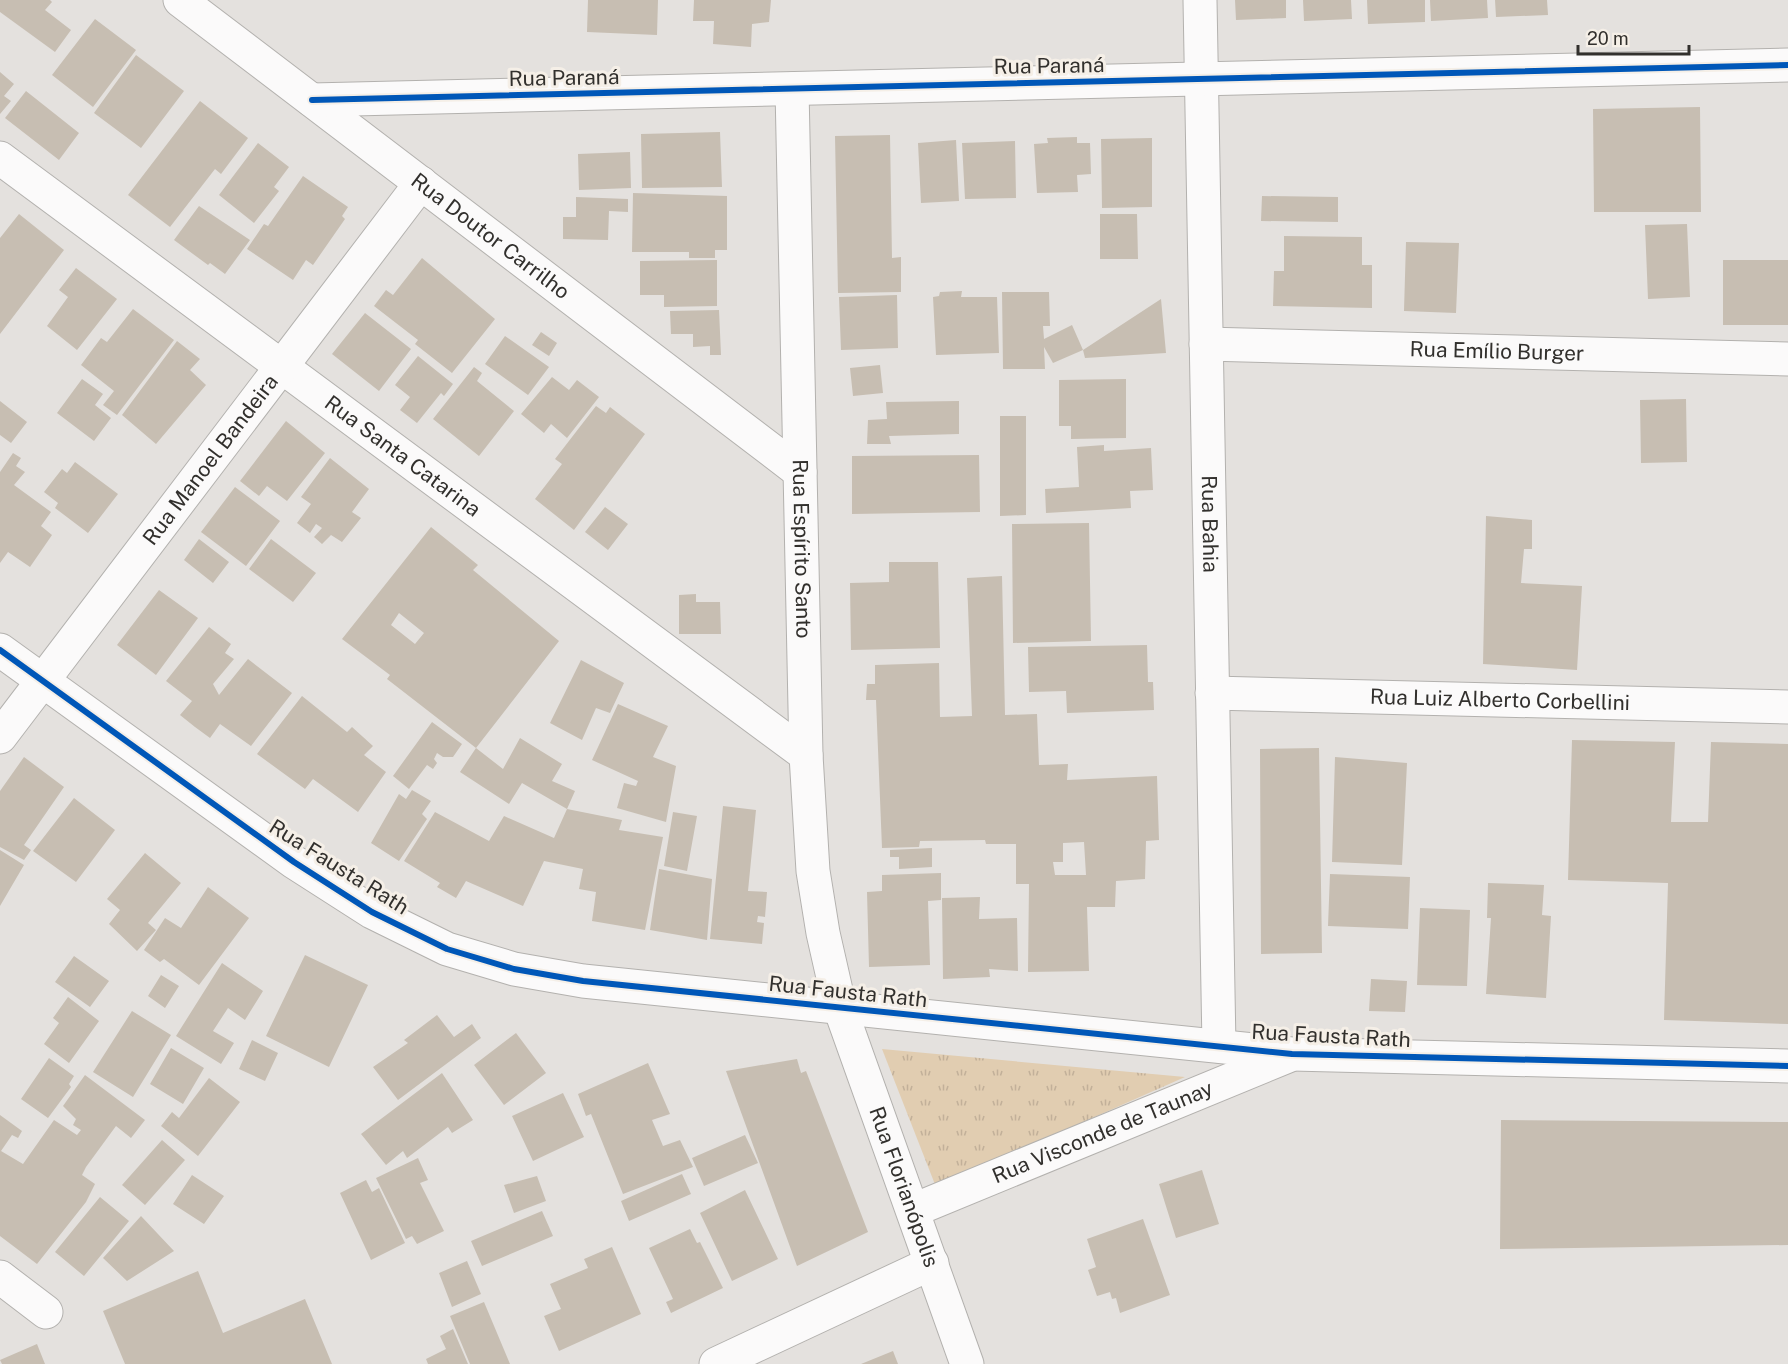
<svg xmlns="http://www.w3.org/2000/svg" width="1788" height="1364" viewBox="0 0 1788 1364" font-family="'Public Sans',sans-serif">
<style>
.grass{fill:url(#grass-tufts)}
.building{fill:#c7beb2;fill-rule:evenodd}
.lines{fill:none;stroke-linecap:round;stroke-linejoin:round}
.minor-casing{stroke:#b3b1ae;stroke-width:35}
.minor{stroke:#fbfafa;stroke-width:33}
.cycleway-casing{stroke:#f5efe7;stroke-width:10}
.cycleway{stroke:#0057b8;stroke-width:6}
.labels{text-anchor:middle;stroke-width:6;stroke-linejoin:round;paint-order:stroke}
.street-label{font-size:21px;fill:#32302d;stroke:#f5efe7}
</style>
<defs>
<pattern id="grass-tufts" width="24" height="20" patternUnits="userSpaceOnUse" patternTransform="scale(1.5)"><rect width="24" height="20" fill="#e1cdb1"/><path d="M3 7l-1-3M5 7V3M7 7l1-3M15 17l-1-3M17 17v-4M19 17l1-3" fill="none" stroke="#c2b099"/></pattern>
</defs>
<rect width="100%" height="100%" fill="#e4e1de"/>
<path class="grass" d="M882,1049L1185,1077L936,1187Z"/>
<path class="building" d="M0,0H50L52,2L45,10L71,30L55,52L0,12Z
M588,0H658L657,35L587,32Z
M694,0H771L769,22L752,24L751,47L713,44L714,21H693Z
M1235,0H1286V18L1236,20Z
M1303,0H1351L1352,19L1304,21Z
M1367,0H1425V22L1368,24Z
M1430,0H1487L1488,18L1431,21Z
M1495,0H1547L1548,15L1496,17Z
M95,19L136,50L93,107L52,75Z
M136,55L184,91L141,148L94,113Z
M0,72L14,84L4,96L11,101L0,114Z
M26,91L79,133L59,160L5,118Z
M200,101L248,138L221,174L215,169L170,227L128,195Z
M1700,107L1701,212H1594L1593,109Z
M720,132L722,187L642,188L641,134Z
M890,135L892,258L901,257V292L838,293L835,136Z
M1077,137V143H1090L1091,174L1077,175L1078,192L1037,193L1034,144L1048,143L1047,138Z
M1152,138V207L1102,208L1101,139Z
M956,140L959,201L921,203L918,143Z
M1015,141L1016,198L965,199L962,143Z
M258,143L289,167L274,187L279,191L254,223L219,195Z
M630,152L631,188L579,190L578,154Z
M303,176L348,207L342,216L345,219L313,265L306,260L293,280L247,249L264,224L268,226Z
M633,193L727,196V250H715V258H689V252H632Z
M1262,196L1338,197V222L1261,221Z
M576,197L628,199V212L609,211L608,240L563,239V217H576Z
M199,206L250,240L225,274L210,263L208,265L174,240Z
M19,214L64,250L0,334V238Z
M1100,214H1137L1138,259H1100Z
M1687,224L1690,297L1648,299L1645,225Z
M1284,236L1362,237V265H1372V308L1273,306L1274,271H1284Z
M1406,242L1459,243L1456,313L1404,311Z
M422,258L495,319L452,373L415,344L418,340L374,306L386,290L393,295Z
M717,260V306L664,307V295H640V261Z
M1723,260H1788V325H1723Z
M76,268L117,299L77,350L47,326L68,297L59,290Z
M962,291L961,297H997L999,353L936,355L933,297L939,296L940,292Z
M1002,292H1049L1050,326H1043L1044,339L1072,325L1083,350L1053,363L1044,347L1045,369H1003Z
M897,295L898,348L841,350L839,297Z
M1161,299L1166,353L1085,358L1083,350Z
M133,309L174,340L117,415L103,405L114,391L81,365L101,338L107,342Z
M719,310L721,355H710V346L693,347V334H671L670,311Z
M365,313L411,349L379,391L332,354Z
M541,332L557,343L549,356L532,345Z
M505,336L549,367L528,395L485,364Z
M177,341L200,359L190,370L206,385L156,444L122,415Z
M418,356L453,384L444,396L441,393L417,423L400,410L410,397L395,385Z
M880,365L883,393L853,396L850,368Z
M474,367L482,373L477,381L514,411L479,456L433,419Z
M552,377L569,390L577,380L599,397L567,438L551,424L544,433L521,414Z
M82,379L103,394L95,405L111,418L94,441L57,413Z
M1126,379V438L1071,439V426H1059V380Z
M1686,399L1687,462L1641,463L1640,400Z
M0,401L27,422L11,443L0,435Z
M959,401V434L889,436L891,444H867L868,420L887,419L886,402Z
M596,406L606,413L610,407L645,434L574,530L535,499L562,464L555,459Z
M1000,416H1026V515L1000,516Z
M286,421L325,453L287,501L267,486L259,496L240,481Z
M1104,445V451L1151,448L1153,490L1130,491L1131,508L1046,513L1045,489L1079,487L1077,447Z
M13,453L21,458L16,466L25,472L14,485L51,512L41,526L52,535L30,567L8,552L0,563V472Z
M979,455L980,512L852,514V456Z
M330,458L369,489L352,512L361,518L342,542L331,535L322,544L314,537L322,528L316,524L310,533L297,523L311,504L301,497Z
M75,462L118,494L88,533L55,508L58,503L44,492L62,469L67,473Z
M235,487L280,521L246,566L201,532Z
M605,507L628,524L608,550L585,532Z
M1486,516L1532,520V549H1524L1521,583L1582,586L1577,670L1483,664Z
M1089,523L1091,641L1013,643L1012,524Z
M431,527L478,565L473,570L559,641L476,748L387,679L390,675L342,639ZM399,613L424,633L415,644L391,625Z
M199,539L229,562L213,583L184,560Z
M271,539L316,573L293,602L249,569Z
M889,562H938L940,648L851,650L850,583L889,582Z
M1002,576L1005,715L1037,714L1039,765L1068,764L1067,780L1157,776L1159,840L1146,841L1145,879L1116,881L1115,907H1087L1089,971L1028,972L1029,884H1016V844H986L985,840L920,841L919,847L882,848L876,700H866L867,684H875V665L939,663L940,717L972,716L967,578ZM1084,842L1086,875H1055L1053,862H1063V843Z
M159,590L198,618L156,675L117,645Z
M696,594V602H720L721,634H679V595Z
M209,627L231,644L225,653L234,659L213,684L219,695L248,659L292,693L251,746L220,724L210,738L195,727L180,715L192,701L166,681Z
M1147,645L1148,682H1153L1154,710L1067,713L1066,691L1029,692L1028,647Z
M581,660L624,683L610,713L596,708L582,740L550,723Z
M302,696L347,732L352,727L373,746L364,755L386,772L358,812L313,779L305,789L257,754Z
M618,704L668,726L653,757L676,766L666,822L617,808L624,783L636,786L638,781L592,760Z
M432,722L462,744L453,757H443L437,753L434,759L437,763L433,769L427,765L409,789L393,776Z
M520,738L562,764L552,781L575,791L567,809L522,783L509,804L460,772L476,748L503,769Z
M1572,740L1675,742L1671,822H1708L1711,742L1788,744V1024L1664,1020L1668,883L1568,880Z
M1319,748L1322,953L1261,954L1260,749Z
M24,757L64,787L24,845L31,850L24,860L0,847V791Z
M1335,757L1407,763L1402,865L1332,862Z
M412,790L431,801L422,814L427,819L399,861L371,843L399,794L406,799Z
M74,798L115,830L76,882L33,851Z
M723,806L756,810L748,891L767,892L765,917L758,916L757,922L764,923L762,944L710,939Z
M567,809L622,820L619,830L663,837L645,930L592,921L596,892L579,889L583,869L544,861L523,906L466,881L456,898L437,887L440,883L404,861L435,812L489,841L504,816L554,838Z
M673,812L697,816L687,871L664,866Z
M932,848V867L899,869V857H890V850Z
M0,850L24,865L0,906Z
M145,853L181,883L148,923L156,930L137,951L109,924L120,910L107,899Z
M659,869L712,879L707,940L650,930Z
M941,873V900L928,901L930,965L869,967L867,892L882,891V875Z
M1330,874L1410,877L1408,929L1328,926Z
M1488,883L1544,885L1542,915L1551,916L1546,998L1486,994L1491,918H1487Z
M208,887L249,918L199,985L164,959L160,962L144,950L165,918L181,928Z
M980,897L979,919L1017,918L1018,971L989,969L990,977L943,979L942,898Z
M1420,908L1470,910L1467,986L1417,985Z
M305,955L368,985L329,1067L266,1036Z
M74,956L109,981L90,1007L55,982Z
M222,963L263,991L245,1020L228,1008L213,1031L234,1043L221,1064L176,1036Z
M161,975L179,986L165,1008L148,996Z
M1371,979L1407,981L1405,1012L1369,1011Z
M68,997L99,1021L69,1063L44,1044L59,1023L53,1018Z
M132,1011L171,1035L133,1097L93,1072Z
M437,1015L454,1037L472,1024L481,1038L398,1100L373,1067L408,1043L404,1040Z
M516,1033L546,1073L504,1105L474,1065Z
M252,1040L278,1053L265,1081L239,1069Z
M171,1048L204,1068L183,1104L150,1084Z
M49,1058L74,1076L69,1084L71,1087L48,1118L21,1099Z
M797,1059L801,1073L806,1071L868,1232L797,1266L726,1071Z
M648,1063L670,1114L652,1120L663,1146L680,1140L693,1167L623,1194L591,1114L586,1116L578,1094Z
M442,1073L473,1120L452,1133L448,1127L407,1158L403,1151L386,1165L361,1134Z
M85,1075L145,1120L131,1138L116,1126L86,1167L82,1175L95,1184L86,1202L37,1264L0,1236V1115L22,1131L18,1138L12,1135L1,1151L23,1164L54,1120L77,1135L81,1130L73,1125L76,1119L63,1106Z
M209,1078L240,1102L198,1156L161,1126L172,1112L179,1118Z
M563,1093L584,1137L533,1161L512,1116Z
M1501,1120L1788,1122V1245L1500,1249Z
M745,1135L758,1163L704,1186L692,1158Z
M162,1140L185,1160L145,1205L122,1185Z
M418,1158L428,1180L420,1183L444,1231L417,1244L412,1236L406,1239L376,1178Z
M1202,1170L1219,1224L1176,1238L1159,1184Z
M682,1174L691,1194L629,1221L621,1201Z
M192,1175L224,1196L204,1224L173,1204Z
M537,1176L546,1201L514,1213L504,1185Z
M366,1180L372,1192L379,1188L405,1243L371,1260L340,1193Z
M745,1190L778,1259L732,1281L700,1213Z
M100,1197L129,1221L84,1276L55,1252Z
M542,1211L553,1236L482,1266L471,1241Z
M141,1216L174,1251L127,1281L103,1258Z
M1143,1219L1170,1295L1120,1313L1116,1298L1112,1299L1110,1292L1097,1296L1088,1270L1096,1267L1087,1239Z
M690,1229L697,1243L700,1242L723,1288L671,1313L666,1302L673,1299L649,1248Z
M612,1247L641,1314L559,1351L544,1316L561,1309L550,1284L588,1268L584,1259Z
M467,1261L481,1294L452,1307L439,1273Z
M198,1271L223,1333L305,1299L332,1364H125L103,1311Z
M484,1302L510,1364H470L450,1316Z
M453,1329L468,1364H428L426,1359L446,1349L440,1336Z
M37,1344L45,1364H2L0,1360Z
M893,1351L898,1364H861Z"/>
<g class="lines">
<g class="minor-casing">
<g id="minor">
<path id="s1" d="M180,0L800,472"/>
<path id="s2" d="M1200,0L1219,1046"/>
<path id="s3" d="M792,89L806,755L813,871L823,933L840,1008L967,1364"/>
<path d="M312,100L1788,65"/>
<path id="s4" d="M0,158L806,755"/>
<path id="s5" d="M1206,344L1788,359"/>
<path d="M0,650L294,862L372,912L447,949L514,969L583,981L1292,1054L1788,1066"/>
<path id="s6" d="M1212,693L1788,707"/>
<path id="s7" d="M0,737L421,183"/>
<path id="s8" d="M914,1210L1288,1056"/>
<path d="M0,1277L46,1312"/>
<path d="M716,1364L932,1263"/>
</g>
</g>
<use href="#minor" class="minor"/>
<g class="cycleway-casing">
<path id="cycleway" d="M312,100L1788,65
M0,650L294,862L372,912L447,949L514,969L583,981L1292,1054L1788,1066"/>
</g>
<use href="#cycleway" class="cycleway"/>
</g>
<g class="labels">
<g class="street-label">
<text transform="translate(1049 66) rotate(-1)" y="7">Rua Paraná</text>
<text transform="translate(564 78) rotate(-1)" y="7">Rua Paraná</text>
<text dy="7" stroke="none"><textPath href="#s1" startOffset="390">Rua Doutor Carrilho</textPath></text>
<text dy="7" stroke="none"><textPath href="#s5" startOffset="291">Rua Emílio Burger</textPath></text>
<text dy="7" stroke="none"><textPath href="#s4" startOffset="501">Rua Santa Catarina</textPath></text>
<text dy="7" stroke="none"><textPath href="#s7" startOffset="348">Rua Manoel Bandeira</textPath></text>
<text dy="7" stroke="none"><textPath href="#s2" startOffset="524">Rua Bahia</textPath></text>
<text dy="7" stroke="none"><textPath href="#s3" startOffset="460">Rua Espírito Santo</textPath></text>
<text dy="7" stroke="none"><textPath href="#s6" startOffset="288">Rua Luiz Alberto Corbellini</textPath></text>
<text transform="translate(339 867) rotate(32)" y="7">Rua Fausta Rath</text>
<text transform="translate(848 992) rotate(6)" y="7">Rua Fausta Rath</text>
<text transform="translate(1331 1036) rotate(3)" y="7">Rua Fausta Rath</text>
<text dy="7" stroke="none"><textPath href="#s8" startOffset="204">Rua Visconde de Taunay</textPath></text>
<text dy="7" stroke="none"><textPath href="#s3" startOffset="1112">Rua Florianópolis</textPath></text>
</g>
</g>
<path d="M1578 45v9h111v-9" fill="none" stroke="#32302d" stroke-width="3"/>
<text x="1587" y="45" font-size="18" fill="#32302d" stroke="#f5efe7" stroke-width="4.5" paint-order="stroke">20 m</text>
</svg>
